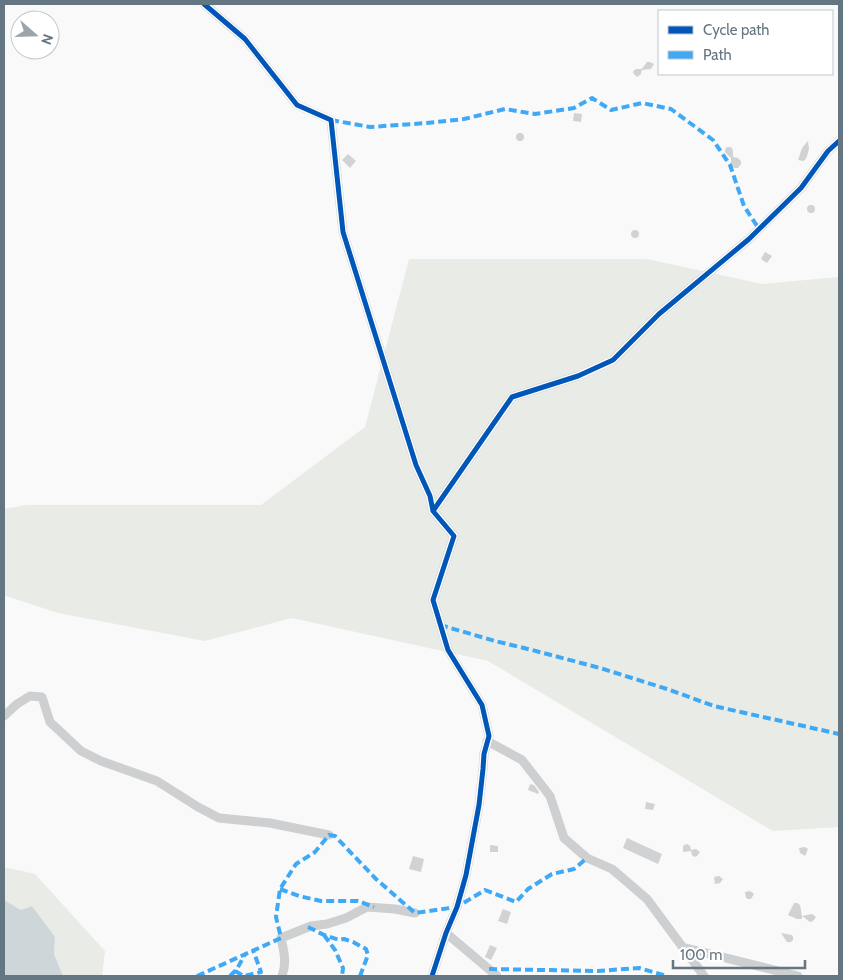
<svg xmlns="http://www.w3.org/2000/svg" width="843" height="980" viewBox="0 0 843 980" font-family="Cabin,sans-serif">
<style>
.green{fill:#e8ebe6}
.water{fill:#ced6d9}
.building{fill:#d0d2d3}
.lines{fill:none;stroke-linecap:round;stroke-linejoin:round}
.minor{stroke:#cecfd0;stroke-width:9}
.quiet{stroke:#3fa9f5;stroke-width:4;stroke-dasharray:8 4;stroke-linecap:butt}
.cycleway-casing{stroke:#fff;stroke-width:8}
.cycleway{stroke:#0057b8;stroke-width:5}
</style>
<rect width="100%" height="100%" fill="#f9f9f9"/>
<path class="green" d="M409,259H647L762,284L839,277V827L773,831L488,661L292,618L205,641L58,613L6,596L4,599V509L26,505H261L365,427Z
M4,867L35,874L105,951L102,976H63L54,954L55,937L32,906L21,910L4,900Z"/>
<path class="water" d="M4,900L21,910L32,906L55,937L54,954L63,976H4Z"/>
<path class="building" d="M647,62H650L654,64L651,69L641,70Z
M637,69H642L641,74L637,77L633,73L634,70Z
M574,113L582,114L581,122L573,121Z
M516 137a4 4 0 1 1 8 0a4 4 0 1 1-8 0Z
M808,141L809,149L807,156L805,160L803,161L798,160L802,148Z
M727,147H730L732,148L733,151V157L738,158L741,161V164L738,168H735L732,167L731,163V158L725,152V150Z
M348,154L356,161L350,168L342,160Z
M807 209a4 4 0 1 1 8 0a4 4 0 1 1-8 0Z
M631 234a4 4 0 1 1 8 0a4 4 0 1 1-8 0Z
M765,252L772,256L767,263L761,259Z
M530,784L534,785L539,792L538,794L528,790Z
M646,802L655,804L653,810L645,809Z
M627,838L662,854L658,864L623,848Z
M687,844L690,846L691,850L696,849L700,852L697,856L694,857L692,855L691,851L683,852V847L684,845Z
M490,845L498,846V852H490Z
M805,847L808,849L805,856L800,853L799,848Z
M413,856L424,859L421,872L409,869Z
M719,876L723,879L720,883L715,884L714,877Z
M750,891L754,894L751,899H748L746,898L745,892Z
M794,903H797L800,905L802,916L812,914L816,917L813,921L810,922L802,916V919H797L788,915Z
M503,909L511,912L507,924L498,921Z
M781,933L792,935L793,937V940L791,942H787Z
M490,945L497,948L491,960L485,957Z"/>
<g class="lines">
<path class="minor" d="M204,4L245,39L297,105L331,120L343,232L416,465L430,496L433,511L454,536L433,600L448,650L482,705L489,736L484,754L483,769L479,805L466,875L457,907L446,933L432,976
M433,511L512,397L578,376L613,360L659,314L749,239L801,188L828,151L839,141
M4,716L17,704L30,696L42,697L50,722L81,751L101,761L157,781L198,807L219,818L270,823L329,835
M487,741L522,760L550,796L564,838L587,858L612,869L647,899L704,976
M446,933L497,976
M682,947L798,976
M282,976C287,962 284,952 281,938L311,926L327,924L346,918L367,907L395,909L415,913"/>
<path class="quiet" d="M331,120L370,127L427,123L464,119L505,109L535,114L574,108L592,98L611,110L642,103L671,109L713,140L730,165L744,206L759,229
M440,625L495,641L532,650L600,668L667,689L714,706L839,734
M280,889L299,896L321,901H358L374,907
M308,927L324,935L339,940L344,939L353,942L366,949L368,955L360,976
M324,935L335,950L343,968L342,976
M489,969L598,971L639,968L667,976
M235,971L244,976L261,972L253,950
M197,976L281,938L276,917L280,889L296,864L315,852L329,835L335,836L376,879L415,913L457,907L485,890L516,902L528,889L552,874L574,869L587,858
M230,976L237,969L245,954"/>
<g class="cycleway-casing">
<path id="cycleway" d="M204,4L245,39L297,105L331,120L343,232L416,465L430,496L433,511L454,536L433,600L448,650L482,705L489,736L484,754L483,769L479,805L466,875L457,907L446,933L432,976
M433,511L512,397L578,376L613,360L659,314L749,239L801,188L828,151L839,141"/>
</g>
<use href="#cycleway" class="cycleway"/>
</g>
<rect width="843" height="980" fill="none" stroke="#657683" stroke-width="10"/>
<rect x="658" y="10" width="175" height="65" fill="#ffffff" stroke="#c1c8cd"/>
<rect x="668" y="26" width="25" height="8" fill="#0057b8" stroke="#c1c8cd"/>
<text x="703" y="35" font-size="15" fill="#657683">Cycle path</text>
<rect x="668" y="51" width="25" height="8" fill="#3fa9f5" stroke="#c1c8cd"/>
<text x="703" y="60" font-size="15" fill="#657683">Path</text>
<g transform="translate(35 35) rotate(110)"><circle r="24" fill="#ffffff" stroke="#c1c8cd"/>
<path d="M0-4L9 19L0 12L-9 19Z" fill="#99a4ac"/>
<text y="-8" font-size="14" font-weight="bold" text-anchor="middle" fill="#657683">N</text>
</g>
<path d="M673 960v8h132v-8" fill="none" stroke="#657683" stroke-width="2.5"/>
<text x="680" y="960" font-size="15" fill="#657683" stroke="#ffffff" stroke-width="4" paint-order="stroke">100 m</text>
</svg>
